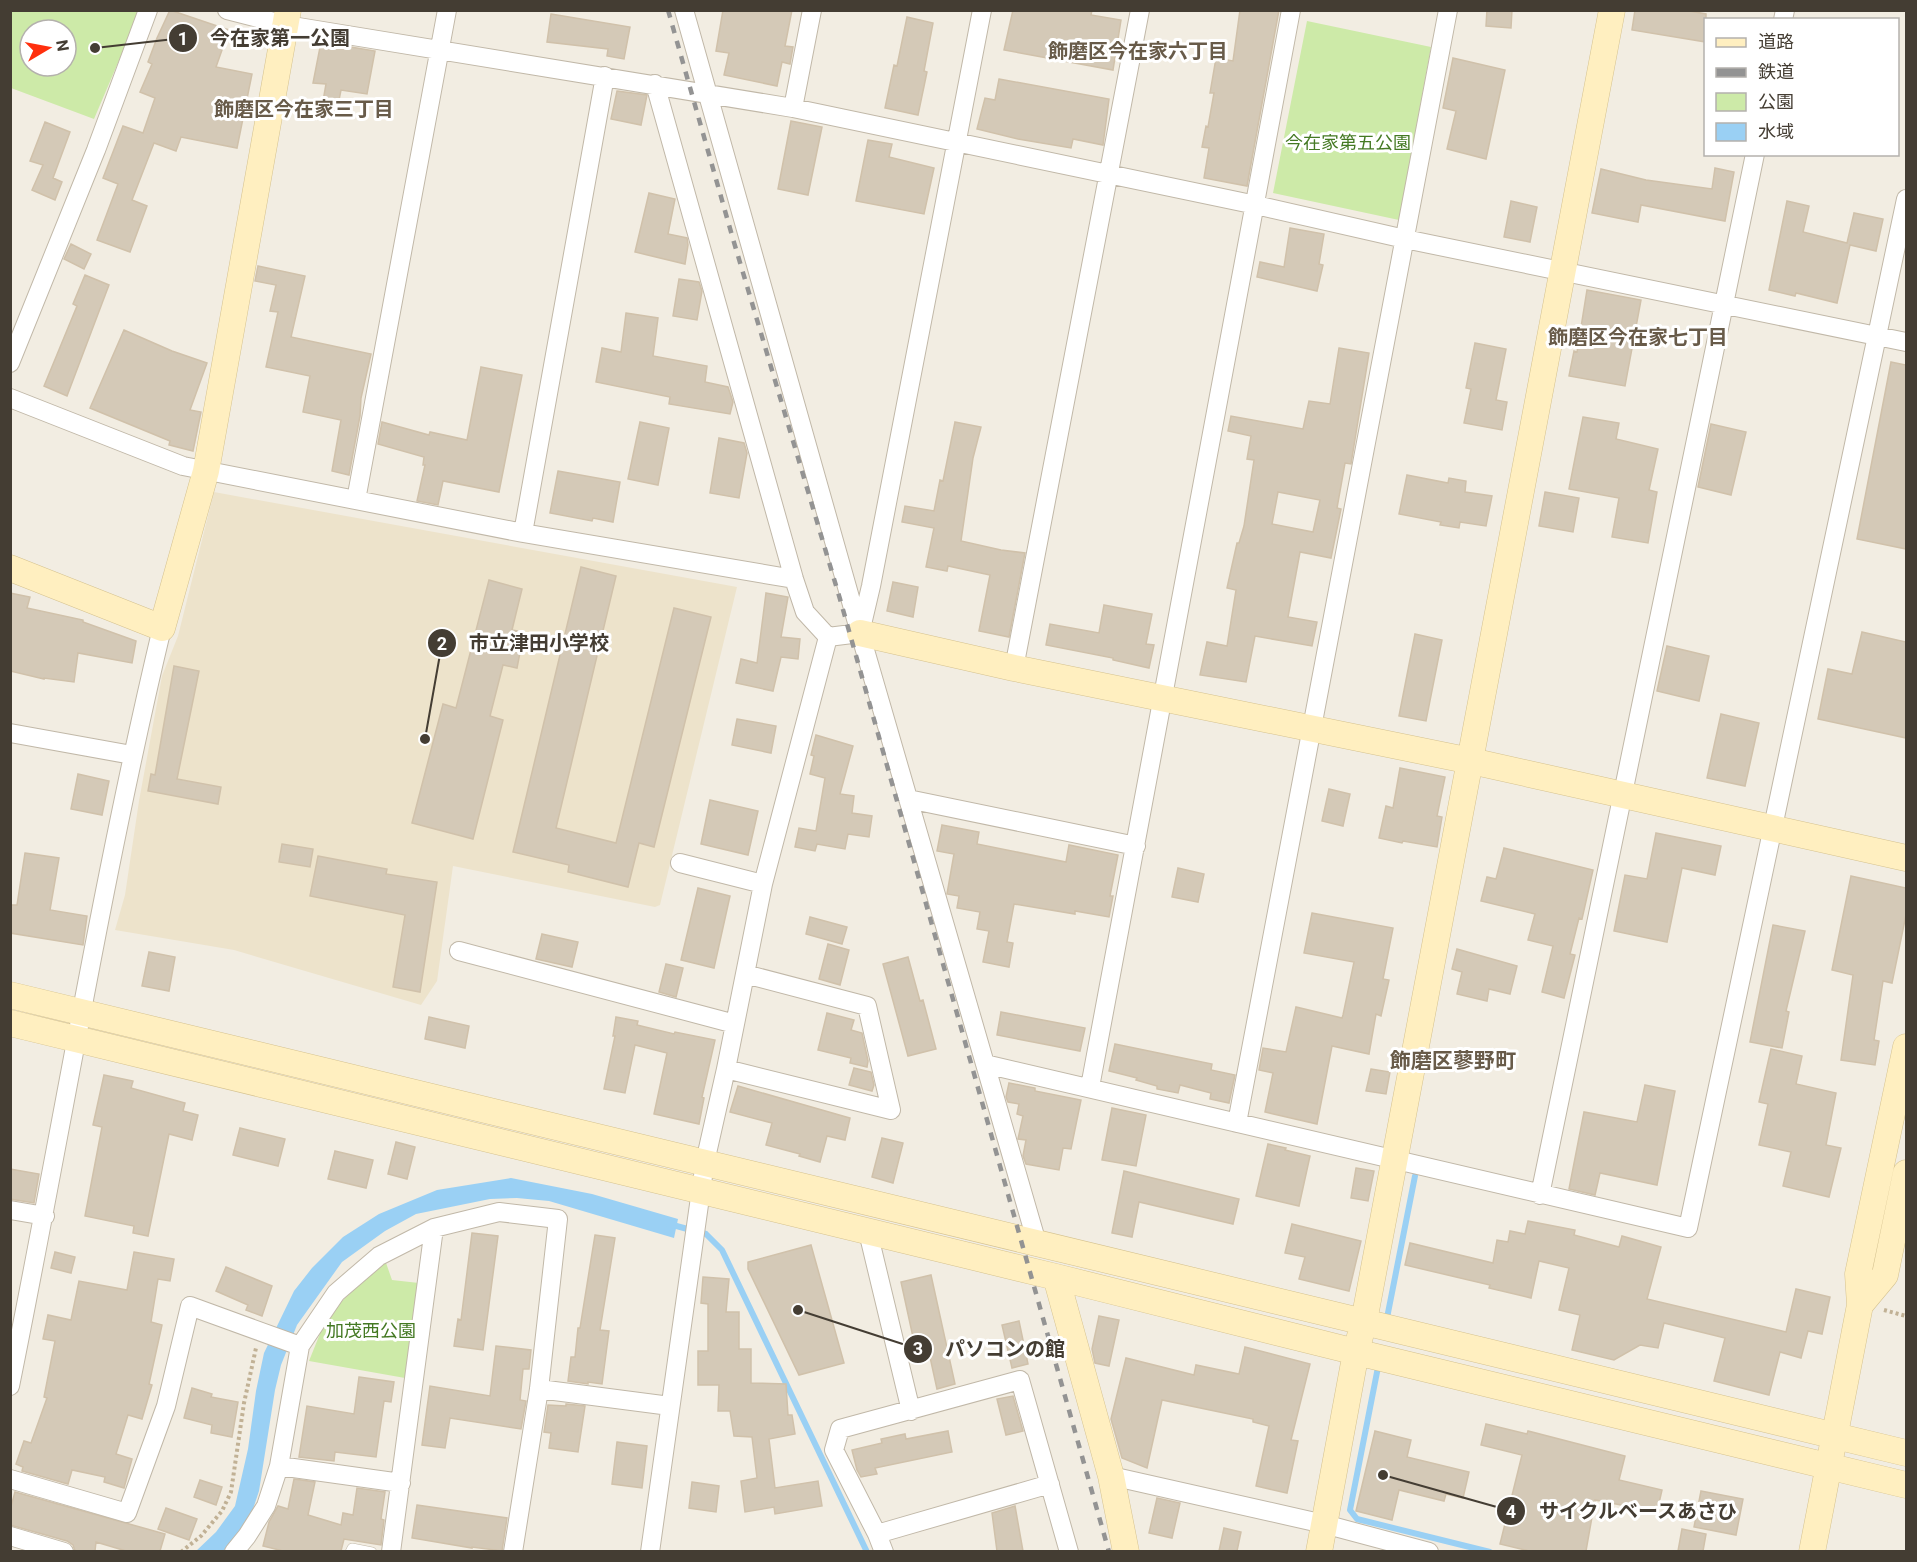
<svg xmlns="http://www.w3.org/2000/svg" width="1917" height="1562" viewBox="0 0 1917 1562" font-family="Roboto,'Noto Sans JP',sans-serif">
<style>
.education{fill:#ede3cb}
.green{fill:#cdeaa8;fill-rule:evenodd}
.water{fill:#9ad0f4}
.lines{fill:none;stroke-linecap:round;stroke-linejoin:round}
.stream{stroke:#9ad0f4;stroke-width:6}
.building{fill:#d4c9b7;stroke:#d0c1aa;stroke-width:1.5;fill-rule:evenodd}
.lane-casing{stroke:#c1b8a8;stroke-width:10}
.street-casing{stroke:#c1b8a8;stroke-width:20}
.secondary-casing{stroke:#d5c28f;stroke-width:27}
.path{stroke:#c1b195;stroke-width:4;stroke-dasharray:3 3;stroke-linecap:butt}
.lane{stroke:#fff;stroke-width:9}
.street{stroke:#fff;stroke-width:18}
.secondary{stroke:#ffefc0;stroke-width:26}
.rail{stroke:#939393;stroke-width:4.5;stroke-dasharray:8 8;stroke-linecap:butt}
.labels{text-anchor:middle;stroke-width:6;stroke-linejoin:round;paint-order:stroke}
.park-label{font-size:18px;fill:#447923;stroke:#fff}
.neighbourhood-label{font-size:20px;font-weight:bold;fill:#685b49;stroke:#fff}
.quarter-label{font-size:21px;font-weight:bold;fill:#685b49;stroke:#fff}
.leader{fill:none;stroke:#443d33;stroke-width:2}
.callout-dot{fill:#443d33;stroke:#fff;stroke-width:2}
.mark-label{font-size:18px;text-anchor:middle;font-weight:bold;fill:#fff}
.callout-label{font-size:20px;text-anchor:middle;font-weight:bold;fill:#443d33;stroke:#fff;stroke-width:6;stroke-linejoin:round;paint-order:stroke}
</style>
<rect width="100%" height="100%" fill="#f2ede2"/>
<path class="education" d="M214,492L737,587L660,905L655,907L453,866L437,981L421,1005L234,950L115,930L125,895L139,801L162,676L178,636Z"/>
<path class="green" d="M10,11H140L94,119L11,88ZM30,30H66V66H30Z
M1307,21L1431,47L1399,220L1273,193Z
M385,1260L392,1280L419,1283L405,1378L309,1361L321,1331L339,1304Z"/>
<path class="water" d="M511,1178L592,1194L678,1219L674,1238L549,1201L517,1198L490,1199L416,1214L385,1231L342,1262L297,1325L281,1365L275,1390L259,1491L249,1521L230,1545L223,1551L195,1552L216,1532L235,1506L248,1449L256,1391L264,1353L294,1291L312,1268L343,1237L379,1214L437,1190Z"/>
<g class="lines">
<path class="stream" d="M669,1224L706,1234L722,1250L867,1552
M1386,1323L1415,1176
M1379,1362L1350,1510L1357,1519L1490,1552"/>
</g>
<path class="building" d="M170,10L229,30L216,67L252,74L237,148L181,137L176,151L154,143L132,200L147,206L130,252L97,240L118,184L103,178L123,126L143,133L155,98L140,92L152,64L148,62L157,38Z
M723,10H792L785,46L793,47L790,64L782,62L777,86L724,75L729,53L716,51Z
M1013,10H1092L1091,15L1121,20L1113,70L1004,50Z
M1240,10H1279L1247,186L1204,178L1209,148L1202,147L1206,126L1208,127L1214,93H1210L1216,58L1233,61Z
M1487,10H1512L1511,28L1486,26Z
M1635,10H1684L1706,14V42L1632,30Z
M551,14L630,27L624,59L607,56L608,49L547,42Z
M907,17L933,23L924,71L927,72L918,115L885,108L894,65L897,66Z
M321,42L375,51L367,94L341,90L337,110L322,107L326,84L313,83Z
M1453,58L1505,70L1486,159L1447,149L1456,111L1443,108Z
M999,79L1109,99L1103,145L1073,139L1071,148L1018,139L977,129L985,98L995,100Z
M617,91L647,95L641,125L611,119Z
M791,121L822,127L808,195L778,189Z
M45,122L70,132L53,178L62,182L55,200L32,190L43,165L30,161Z
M868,140L892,144L889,157L934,168L924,214L856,201Z
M1715,168L1734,172L1725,221L1641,205L1638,222L1592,213L1601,169L1646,180L1712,189Z
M649,193L675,199L668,234L687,238L688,245L685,264L635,252Z
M1511,201L1537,207L1530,242L1504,237Z
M1787,201L1809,206L1803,232L1847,243L1854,213L1883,219L1876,251L1850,245L1837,303L1796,293L1795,296L1769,290Z
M1290,228L1324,234L1319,264L1323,265L1317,291L1257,277L1260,262L1284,267Z
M71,244L91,254L84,269L64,259Z
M258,266L305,276L291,337L371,354L361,398L360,416L349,475L332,471L341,420L303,412L310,376L266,367L278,312L270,311L276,285L255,281Z
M85,275L109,285L67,396L44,386L77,306L73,304Z
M679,279L699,282L702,291L697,320L673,316Z
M1587,290L1641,300L1625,386L1569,376L1574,351L1577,352Z
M626,313L658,318L653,356L707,366L705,382L728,387L733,402L730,414L669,404L670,397L596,382L602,348L621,352Z
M124,330L172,351L207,363L190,410L201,412L193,451L169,445L170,441L90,408Z
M1475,343L1506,349L1496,400L1507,402L1502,430L1464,423L1471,389L1466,388Z
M1339,348L1369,353L1351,464L1345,463L1337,508L1341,509L1331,558L1300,552L1288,617L1317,622L1312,646L1255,636L1246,682L1200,675L1207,642L1227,646L1236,590L1227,588L1237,543H1239L1244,526L1254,460L1247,459L1251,436L1228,431L1231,416L1303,429L1309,401L1330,404ZM1278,492L1320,500L1313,532L1272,524Z
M1891,362L1906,365V549L1857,539Z
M481,367L522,375L499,492L443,481L438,505L417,501L425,465H423L424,457L378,444L382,422L429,435L430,432L467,440Z
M1583,417L1619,423L1616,439L1658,449L1649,490L1657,492L1648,543L1612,537L1619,498L1569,489Z
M640,422L669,428L658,485L628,479Z
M955,422L981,427L973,458L961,541L1001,550L1025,553L1009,637L979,631L990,575L948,566L947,571L926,567L934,528L902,522L905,506L934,511L940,480L943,481Z
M1711,424L1746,432L1731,495L1698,487Z
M719,438L744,443L747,453L739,498L710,493Z
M558,471L620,482L613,522L593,518L592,521L550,513Z
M1407,475L1448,483L1449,478L1466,481L1465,492L1492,496L1486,526L1460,522L1459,528L1440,525L1441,522L1399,514Z
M1545,492L1579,498L1573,532L1539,526Z
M581,567L616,576L556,828L616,843L674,608L711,617L654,847L639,843L628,887L568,872L569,865L513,852Z
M489,580L522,589L512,630L524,632L517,668L503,665L490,716L503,720L473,839L412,823L443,704L456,708Z
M893,582L918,587L913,617L887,611Z
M10,593L30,597L27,608L83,620V622L136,641L132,663L78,653L74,682L44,678V679L10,671Z
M766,593L788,597L781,637L800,639L798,659L781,657L773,691L736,683L741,659L757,663Z
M1104,605L1152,614L1146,644L1154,645L1149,668L1113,660V658L1046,645L1050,624L1099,633Z
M1862,632L1906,642V738L1818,719L1828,669L1852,674Z
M1415,634L1442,640L1426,721L1399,716Z
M1667,646L1709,656L1699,701L1657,691Z
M174,666L199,671L177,779L221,787L218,804L148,791L151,774L155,775Z
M1721,714L1759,723L1745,786L1707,778Z
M737,719L776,726L771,753L732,745Z
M816,735L853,746L840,794L854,796L852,813L872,816L869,837L848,834L845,849L817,844L815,851L795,847L799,828L816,831L825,778L810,774L814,756L811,755Z
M1400,768L1445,777L1437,816L1442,817L1437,847L1403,841L1402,843L1379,838L1386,806L1393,808Z
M78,774L109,781L102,815L71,809Z
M1329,789L1350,794L1343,826L1322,821Z
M710,800L758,811L748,855L701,844Z
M942,825L979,832L977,844L1066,862L1069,845L1118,855L1110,896H1113L1109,917L1075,911V914L1014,904L1007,942L1013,943L1009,967L983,962L989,931L977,929L980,912L957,908L959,896L947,894L954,854L937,851Z
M1656,833L1721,846L1715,875L1682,868L1667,942L1614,931L1625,875L1647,879Z
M282,844L313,849L310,867L279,862Z
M1504,848L1593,870L1582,919L1579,918L1570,954L1575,955L1564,998L1542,992L1553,946L1528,940L1535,914L1481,901L1487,877L1496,879Z
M25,853L59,858L50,910L87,916L83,945L10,933V905H17Z
M318,856L387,869L386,874L437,882L420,992L393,987L405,915L310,896Z
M1178,868L1204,874L1198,902L1172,897Z
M1851,876L1906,888V915L1892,983L1883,981L1874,1040L1879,1041L1875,1065L1841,1060L1853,975L1832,970Z
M698,888L730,896L714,968L681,960Z
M1312,913L1393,928L1383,979L1389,980L1381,1016L1376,1014L1369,1054L1332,1046L1317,1124L1265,1112L1273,1073L1259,1070L1263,1048L1286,1052L1296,1007L1342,1018L1343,1015L1354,962L1304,953Z
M810,917L847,927L842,944L806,934Z
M1773,925L1805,931L1786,1011L1789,1012L1782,1048L1750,1042Z
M542,934L578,942L572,967L536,959Z
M828,944L849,950L840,985L819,979Z
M1457,949L1517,966L1510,994L1489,989L1487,1001L1457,994L1462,972L1452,969Z
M149,952L175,957L169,991L142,986Z
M908,957L920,1001L923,1000L936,1049L908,1056L883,964Z
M666,964L683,968L676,997L659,992Z
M1001,1012L1085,1028L1080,1051L997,1035Z
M827,1013L854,1020L851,1030L862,1033L868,1061L867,1067L850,1063L851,1058L818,1050Z
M429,1017L469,1026L465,1048L425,1039Z
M616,1017L638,1021L637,1025L674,1034L675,1032L715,1040L702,1097L704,1098L699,1124L654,1114L667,1053L635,1045L625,1093L604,1089L615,1036H613Z
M1115,1044L1212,1064L1211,1070L1235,1075L1229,1103L1210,1099L1211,1093L1180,1085L1178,1093L1157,1089V1086L1136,1080L1137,1078L1109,1071Z
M1771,1049L1802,1056L1796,1084L1836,1093L1826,1145L1841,1148L1829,1197L1783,1186L1791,1152L1759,1145L1768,1104L1759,1102Z
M854,1068L871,1072L874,1085L872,1091L849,1085Z
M1371,1069L1390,1072L1386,1094L1366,1091Z
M104,1075L133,1081L131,1088L185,1103L183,1111L198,1115L192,1140L169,1134L148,1236L133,1233L134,1226L85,1216L102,1127L93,1125Z
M1009,1083L1035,1088V1091L1081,1100L1071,1149L1063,1148L1059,1170L1026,1164L1023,1156L1026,1140L1018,1139L1023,1116L1017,1114L1019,1104L1008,1102L1006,1097Z
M1645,1085L1675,1091L1657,1185L1600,1173L1595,1195L1569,1189L1584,1112L1637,1122Z
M738,1086L850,1118L845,1140L827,1136L820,1162L799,1156L800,1154L766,1145L772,1123L730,1112Z
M1112,1108L1146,1115L1136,1166L1102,1160Z
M240,1128L285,1139L278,1166L233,1155Z
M882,1138L903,1143L893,1183L872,1177Z
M396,1142L415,1147L407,1179L388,1174Z
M1268,1144L1286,1148L1285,1150L1310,1156L1299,1206L1256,1196Z
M335,1151L373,1160L366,1188L328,1179Z
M1356,1168L1374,1171L1368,1201L1351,1198Z
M10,1169L39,1174L34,1203L10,1199Z
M1124,1171L1239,1199L1233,1224L1139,1202L1132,1237L1112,1233Z
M1528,1221L1575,1230L1574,1235L1619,1247L1622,1236L1661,1247L1647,1299L1786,1332L1796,1289L1830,1297L1822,1334L1808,1331L1801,1358L1780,1352L1769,1395L1714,1381L1725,1338L1664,1323L1658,1348L1640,1345L1614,1360L1572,1350L1580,1315L1559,1310L1569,1268L1539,1261L1531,1298L1489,1288L1490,1285L1405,1265L1410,1243L1493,1263L1497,1240L1508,1242L1510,1231L1525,1234Z
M1292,1224L1361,1241L1349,1291L1299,1279L1305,1257L1285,1253Z
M472,1233L498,1236L483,1350L454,1346L458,1319L461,1320Z
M595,1235L615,1238L600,1330L609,1331L602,1384L588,1382V1384L568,1381L571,1357H575L578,1328H580Z
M811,1245L844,1363L799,1375L748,1269V1262Z
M55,1252L75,1257L71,1273L51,1268Z
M134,1252L174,1259L170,1281L158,1279L151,1322L162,1325L149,1384L152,1385L142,1419L128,1415L116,1454L132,1459L124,1488L104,1482L105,1477L72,1470L68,1484L22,1471L23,1467L16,1464L24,1441L31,1443L47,1398L44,1397L55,1341L43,1339L48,1315L71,1320L79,1281L127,1290Z
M226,1267L272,1286L262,1316L246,1310L248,1305L216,1291Z
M931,1275L955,1384L937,1389L930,1357L918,1360L901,1282Z
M703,1277L729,1279L726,1312H739V1349H751V1383L786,1384L788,1415H792L795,1434L769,1439L775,1488L818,1481L822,1506L775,1514L774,1507L745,1512L741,1481L757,1478L752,1437L734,1436L730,1411H718L719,1385H698V1351H708V1304L701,1303Z
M1099,1316L1119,1320L1109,1366L1095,1363L1092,1349Z
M1019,1321L1028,1364L1012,1368L1002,1325Z
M496,1346L531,1350L529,1369H523L520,1400L526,1401L521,1429L450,1418L445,1448L422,1445L430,1386L490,1396Z
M1245,1347L1310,1364L1291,1440L1298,1441L1287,1493L1256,1486L1269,1426L1253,1422V1419L1162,1400L1147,1468L1122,1458L1111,1419L1126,1358L1194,1375L1196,1365L1239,1374Z
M359,1377L394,1382L391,1402L384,1401L376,1457L335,1452L334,1461L299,1457L307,1406L354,1414Z
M192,1388L212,1394L211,1397L238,1402L232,1437L211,1433L212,1425L184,1418Z
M1013,1396L1023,1431L1006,1435L997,1399Z
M566,1404L585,1406L578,1452L549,1448L551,1433L544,1432L548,1405L566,1406Z
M1486,1424L1527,1434L1528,1431L1625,1456L1619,1480L1662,1490L1657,1512L1595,1500L1586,1551H1529L1500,1544L1522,1455L1481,1445Z
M948,1431L952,1452L875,1468L877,1474L861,1477L857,1470L852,1450L882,1443L881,1439L905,1434L906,1439Z
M1375,1431L1411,1440L1407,1457L1469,1472L1463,1498L1446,1494L1444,1501L1399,1490L1392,1520L1356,1511Z
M617,1442L647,1446L642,1488L612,1484Z
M294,1479L315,1482L308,1515L341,1525L343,1513L353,1515L357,1488L385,1492L381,1519L384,1520L381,1545L344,1539L341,1551H283L263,1546L269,1522L278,1506L288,1509Z
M200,1480L222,1487L216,1505L194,1497Z
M692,1482L719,1486L716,1512L689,1508Z
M1701,1491L1743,1499L1736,1535L1694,1527Z
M15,1492L165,1534L160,1551H126L96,1542L95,1551H75L73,1545L67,1541L10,1525V1510Z
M1157,1498L1180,1503L1172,1538L1149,1533Z
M417,1505L507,1518L502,1551L472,1547V1548L412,1538Z
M1015,1506L1023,1551H997L992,1513Z
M166,1508L197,1519L189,1540L158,1529Z
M1224,1528L1241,1532L1237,1551H1219Z
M1682,1529L1706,1534L1703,1551H1678Z"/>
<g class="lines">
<g class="lane-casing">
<path id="lane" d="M350,1552L352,1548L372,1552"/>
</g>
<g class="street-casing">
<path id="street" d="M227,10L286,25L793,108L1256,205L1405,239L1906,342
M684,10L860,633L1037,1243
M1783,20L1785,10
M655,84L794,579L805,612L828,637
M793,108L812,10
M10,363L96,150L148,10
M10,398L183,466L523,533L794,579
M356,500L447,10
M523,533L605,76
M828,637L860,633L871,586L982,10
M1014,668L1140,10
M10,733L132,755
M908,799L1136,846
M680,863L763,884
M459,951L735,1024
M985,1064L1688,1228L1906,199
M726,1069L891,1110L867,1006L745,974
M1090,1087L1291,10
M1237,1123L1448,10
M1540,1195L1755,154
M10,1210L45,1216
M868,1232L911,1411
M10,1386C61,1134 102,879 162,628
M539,1389L670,1406
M279,1466L401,1483
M1111,1476L1324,1524L1429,1552
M10,1479L127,1513L166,1406L190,1306L300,1346
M877,1534L1050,1484
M10,1536L64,1552
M234,1552L247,1536L266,1506L279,1466L300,1346L336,1293L379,1256L434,1228L499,1212L558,1219L539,1389L513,1552
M391,1552L434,1228
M650,1552L705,1162L726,1069L763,884L828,637
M884,1552L877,1534L834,1450L840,1429L1020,1380L1069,1552"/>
</g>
<g class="secondary-casing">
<path id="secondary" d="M10,568L162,628L206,471L288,10
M860,633L1014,668L1471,761L1906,858
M10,995L1906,1453
M10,1023L1056,1277L1356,1352L1906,1485
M1056,1277L1111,1476L1126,1552
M1860,1305L1885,1275L1906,1173
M1319,1552L1356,1352L1364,1321L1612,10
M1812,1552L1860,1305L1858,1274L1906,1047"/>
</g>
<path class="path" d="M1884,1310L1906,1316
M181,1552L201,1536L222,1511L231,1492L244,1403L256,1348"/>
<use href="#lane" class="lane"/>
<use href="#street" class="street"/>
<use href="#secondary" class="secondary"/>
<path class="rail" d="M668,10L733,239L840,599L1109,1552"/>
</g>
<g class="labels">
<g class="park-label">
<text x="1348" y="149">今在家第五公園</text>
<text x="371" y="1337">加茂西公園</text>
</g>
<g class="neighbourhood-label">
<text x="1138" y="58">飾磨区今在家六丁目</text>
<text x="304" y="116">飾磨区今在家三丁目</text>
<text x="1638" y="344">飾磨区今在家七丁目</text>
</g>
<g class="quarter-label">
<text x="1453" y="1068">飾磨区蓼野町</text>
</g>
</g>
<path class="leader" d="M95 48L183 38M425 739L442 643M798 1310L918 1349M1383 1475L1511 1511"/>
<g class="callout-dot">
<circle cx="95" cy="48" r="6"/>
<circle cx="425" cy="739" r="6"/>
<circle cx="798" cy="1310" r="6"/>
<circle cx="1383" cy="1475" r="6"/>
<circle cx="183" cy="38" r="15"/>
<circle cx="442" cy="643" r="15"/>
<circle cx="918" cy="1349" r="15"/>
<circle cx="1511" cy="1511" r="15"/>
</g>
<g class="mark-label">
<text x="183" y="45">1</text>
<text x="442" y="650">2</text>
<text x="918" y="1355">3</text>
<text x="1511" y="1518">4</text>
</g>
<g class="callout-label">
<text x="280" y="45">今在家第一公園</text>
<text x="539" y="650">市立津田小学校</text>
<text x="1005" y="1356">パソコンの館</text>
<text x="1638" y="1518">サイクルベースあさひ</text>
</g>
<rect width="1917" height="1562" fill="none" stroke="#443d33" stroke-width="24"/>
<rect x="1704" y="18" width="195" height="138" fill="#ffffff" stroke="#b4b1ad" stroke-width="1.5"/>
<rect x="1716" y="38" width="30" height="9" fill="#ffefc0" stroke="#b4b1ad" stroke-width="1.5"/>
<text x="1758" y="48" font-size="18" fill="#443d33">道路</text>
<rect x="1716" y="68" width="30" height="9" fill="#939393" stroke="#b4b1ad" stroke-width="1.5"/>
<text x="1758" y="78" font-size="18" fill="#443d33">鉄道</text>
<rect x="1716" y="93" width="30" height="18" fill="#cdeaa8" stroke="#b4b1ad" stroke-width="1.5"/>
<text x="1758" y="108" font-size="18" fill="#443d33">公園</text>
<rect x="1716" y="123" width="30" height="18" fill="#9ad0f4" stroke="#b4b1ad" stroke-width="1.5"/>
<text x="1758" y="138" font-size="18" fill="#443d33">水域</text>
<g transform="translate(48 48) rotate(80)"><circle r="28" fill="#ffffff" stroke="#b4b1ad" stroke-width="1.5"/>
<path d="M0-4.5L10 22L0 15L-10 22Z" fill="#ff2f0d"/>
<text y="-9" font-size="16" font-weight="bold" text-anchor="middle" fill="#443d33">N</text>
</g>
</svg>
